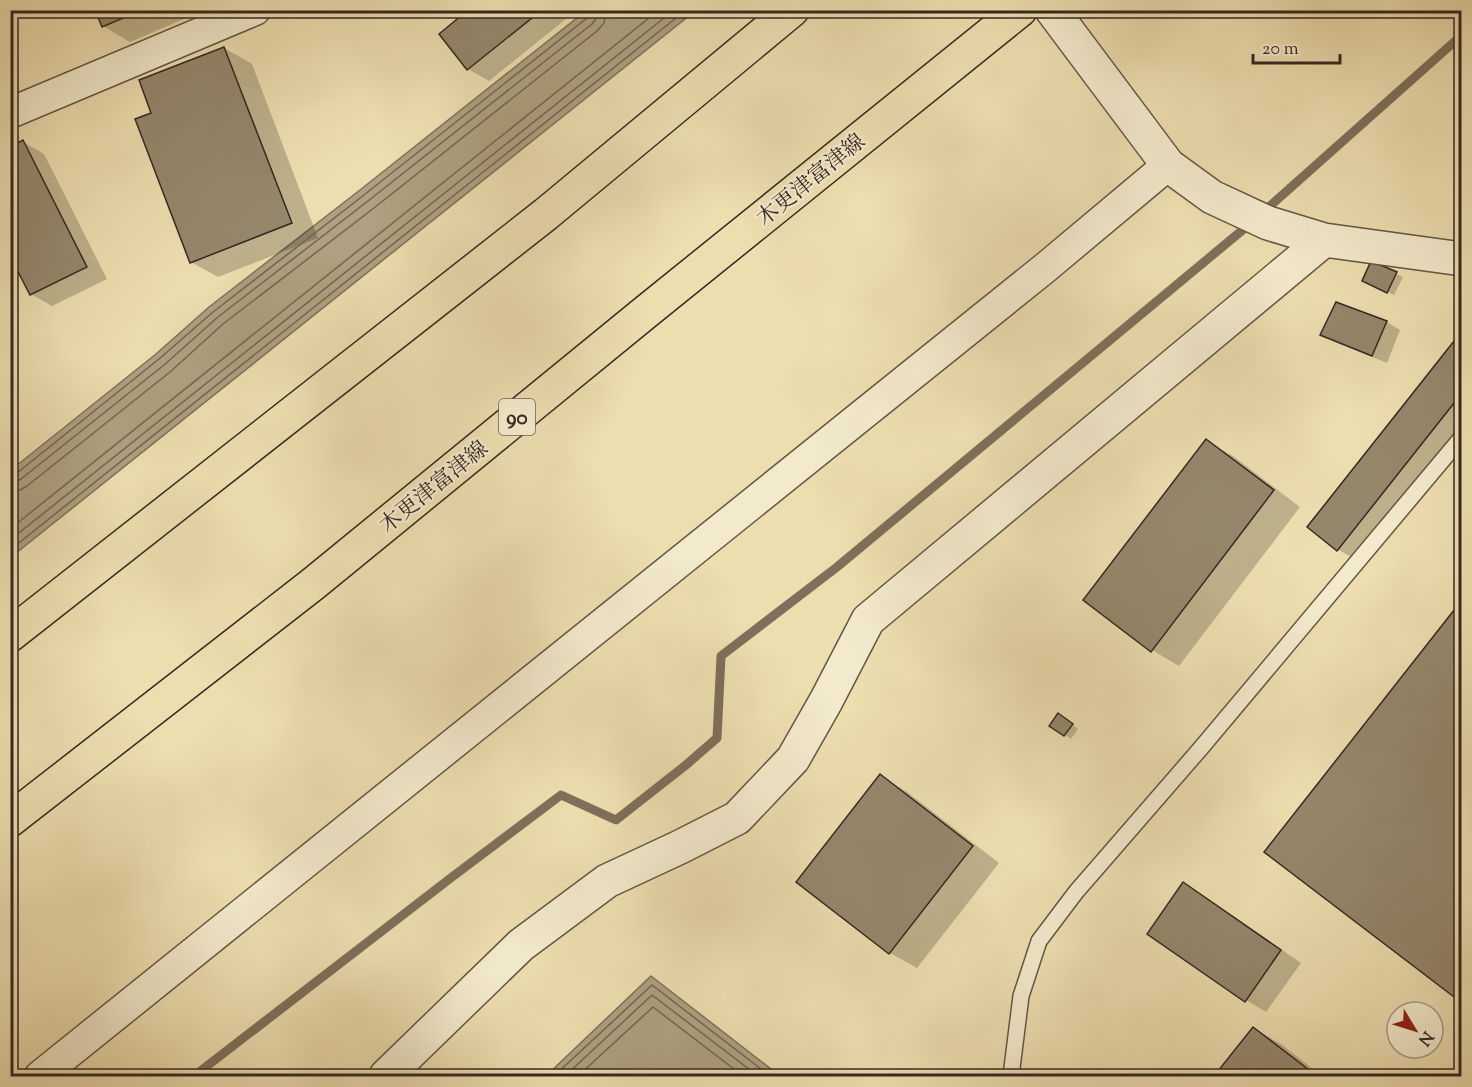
<svg xmlns="http://www.w3.org/2000/svg" width="1472" height="1087" viewBox="0 0 1472 1087" font-family="'Sorts Mill Goudy','Noto Serif JP',serif">
<style>
.water{fill:#aea080;stroke:#7e705a;stroke-width:1.5}
.shadow{fill:#0003}
.lines{fill:none;stroke-linecap:round;stroke-linejoin:round}
.shore{stroke:#726451;stroke-width:1.5}
.stream{stroke:#7e705a;stroke-width:9}
.building{fill:#95876c;stroke:#352822;stroke-width:1.5}
.service-casing{stroke:#635646;stroke-width:18}
.minor-casing{stroke:#635646;stroke-width:33}
.tertiary-casing{stroke:#635646;stroke-width:36}
.primary-casing{stroke:#352822;stroke-width:36}
.service{stroke:#f3eacc;stroke-width:15}
.minor{stroke:#f3eacc;stroke-width:30}
.tertiary{stroke:#f3eacc;stroke-width:33}
.primary{stroke:#eddeb0;stroke-width:33}
.labels{text-anchor:middle;stroke-width:4.5;stroke-linejoin:round;paint-order:stroke}
.shield{fill:#f3eacc;stroke:#6e6255;stroke-width:1.5}
.shield-label{font-size:21px;font-weight:bold;fill:#352822}
.street-label{font-size:22px;fill:#352822;stroke:#f3eacc}
</style>
<rect width="100%" height="100%" fill="#eddeb0"/>
<filter id="stains"><feTurbulence type="fractalNoise" baseFrequency=".00333" numOctaves="4"/><feColorMatrix values="0 0 0 0 .2 0 0 0 0 .09 0 0 0 0 .02 0 0 0 .5 -.17"/></filter>
<radialGradient id="worn" r=".72"><stop offset=".6" stop-color="#630" stop-opacity="0"/><stop offset="1" stop-color="#630" stop-opacity=".3"/></radialGradient>
<path class="water" d="M587,10L695,11L11,557V470L156,354L209,307L360,190Z
M651,976L780,1076H546Z"/>
<path class="shadow" d="M96,10H205L130,42L103,26Z
M471,10H577L489,81L468,69L441,34Z
M224,48L252,64L318,238L218,277L191,262L153,113Z
M23,142L44,154L107,279L52,306L31,294L10,253Z
M1372,263L1403,277L1394,295L1370,284Z
M1336,304L1387,322L1400,330L1387,363L1336,342L1322,334Z
M1462,333V431L1358,561L1337,549Z
M1206,441L1233,456L1300,507L1179,666L1152,650Z
M1065,718L1078,729L1071,739L1051,725Z
M880,776L907,792L999,863L917,968L890,953Z
M1183,884L1204,896L1301,963L1266,1012L1246,1000Z
M1254,1029L1281,1044L1322,1076H1216Z"/>
<g class="lines">
<path class="shore" d="M10,475L17,473L159,359L213,312L364,195L587,18L589,15L590,10
M10,482L17,481L21,479L164,365L218,317L368,201L592,24L597,17V10
M10,491L20,490L27,486L170,372L223,324L374,208L597,31L604,23L606,10
M10,529L659,10
M10,540L674,10
M10,550L686,10
M554,1076L652,985L770,1076
M565,1076L652,995L758,1076
M578,1076L653,1007L743,1076"/>
<path class="stream" d="M1261,214L1462,35
M194,1076L452,877L561,795L616,820L686,765L717,738L721,656L837,567L1251,223"/>
</g>
<path class="building" d="M95,10H142L102,27Z
M468,10H542L467,70L439,34Z
M224,47L292,223L190,263L135,119L151,113L139,80Z
M23,140L87,267L30,295L10,256V147Z
M1371,261L1397,272L1387,293L1362,281Z
M1336,302L1387,321L1372,356L1320,335Z
M1462,331V393L1337,551L1307,527Z
M1206,439L1274,490L1151,652L1083,600Z
M1462,600V1003L1264,852Z
M1058,713L1073,724L1064,736L1049,726Z
M880,774L973,846L889,954L796,882Z
M1183,882L1281,950L1245,1002L1147,934Z
M1253,1027L1317,1076H1214Z"/>
<g class="lines">
<g class="service-casing">
<path id="service" d="M1011,1076L1021,996L1039,941L1076,892L1201,748L1462,437"/>
</g>
<g class="minor-casing">
<path id="minor" d="M10,113L255,10
M40,1076L1045,268L1168,165"/>
</g>
<g class="tertiary-casing">
<path id="tertiary" d="M1052,10L1168,165L1212,197L1268,223L1324,240L1462,259
M386,1076L521,945L607,881L680,847L737,818L793,759L826,701L868,620L1324,240"/>
</g>
<g class="primary-casing">
<path id="primary" d="M10,635L546,214L792,10
M10,820L313,584L647,311L1020,10"/>
</g>
<use href="#service" class="service"/>
<use href="#minor" class="minor"/>
<use href="#tertiary" class="tertiary"/>
<use href="#primary" class="primary"/>
</g>
<g class="labels">
<rect class="shield" x="499" y="399" width="36" height="36" rx="4.5"/>
<g class="shield-label">
<text x="517" y="424">90</text>
</g>
<g class="street-label">
<text transform="translate(810 179) rotate(-39)" y="8">木更津富津線</text>
<text transform="translate(433 486) rotate(-39)" y="8">木更津富津線</text>
</g>
</g>
<rect width="1472" height="1087" fill="none" stroke="#eddeb0" stroke-width="36"/>
<rect x="12" y="12" width="1448" height="1063" fill="none" stroke="#352822" stroke-width="3"/>
<rect x="18" y="18" width="1436" height="1051" fill="none" stroke="#352822" stroke-width="1.5"/>
<g transform="translate(1415 1030) rotate(128)"><circle r="28" fill="#f3eacc" stroke="#a79c88" stroke-width="1.5"/>
<path d="M0-4.5L10 22L0 15L-10 22Z" fill="#8f2418"/>
<text y="-9" font-size="16" font-weight="bold" text-anchor="middle" fill="#352822">N</text>
</g>
<path d="M1253 54v9h87v-9" fill="none" stroke="#352822" stroke-width="3"/>
<text x="1262" y="54" font-size="18" fill="#352822" stroke="#f3eacc" stroke-width="4.5" paint-order="stroke">20 m</text>
<rect width="100%" height="100%" filter="url(#stains)"/>
<rect width="100%" height="100%" fill="url(#worn)"/>
</svg>
